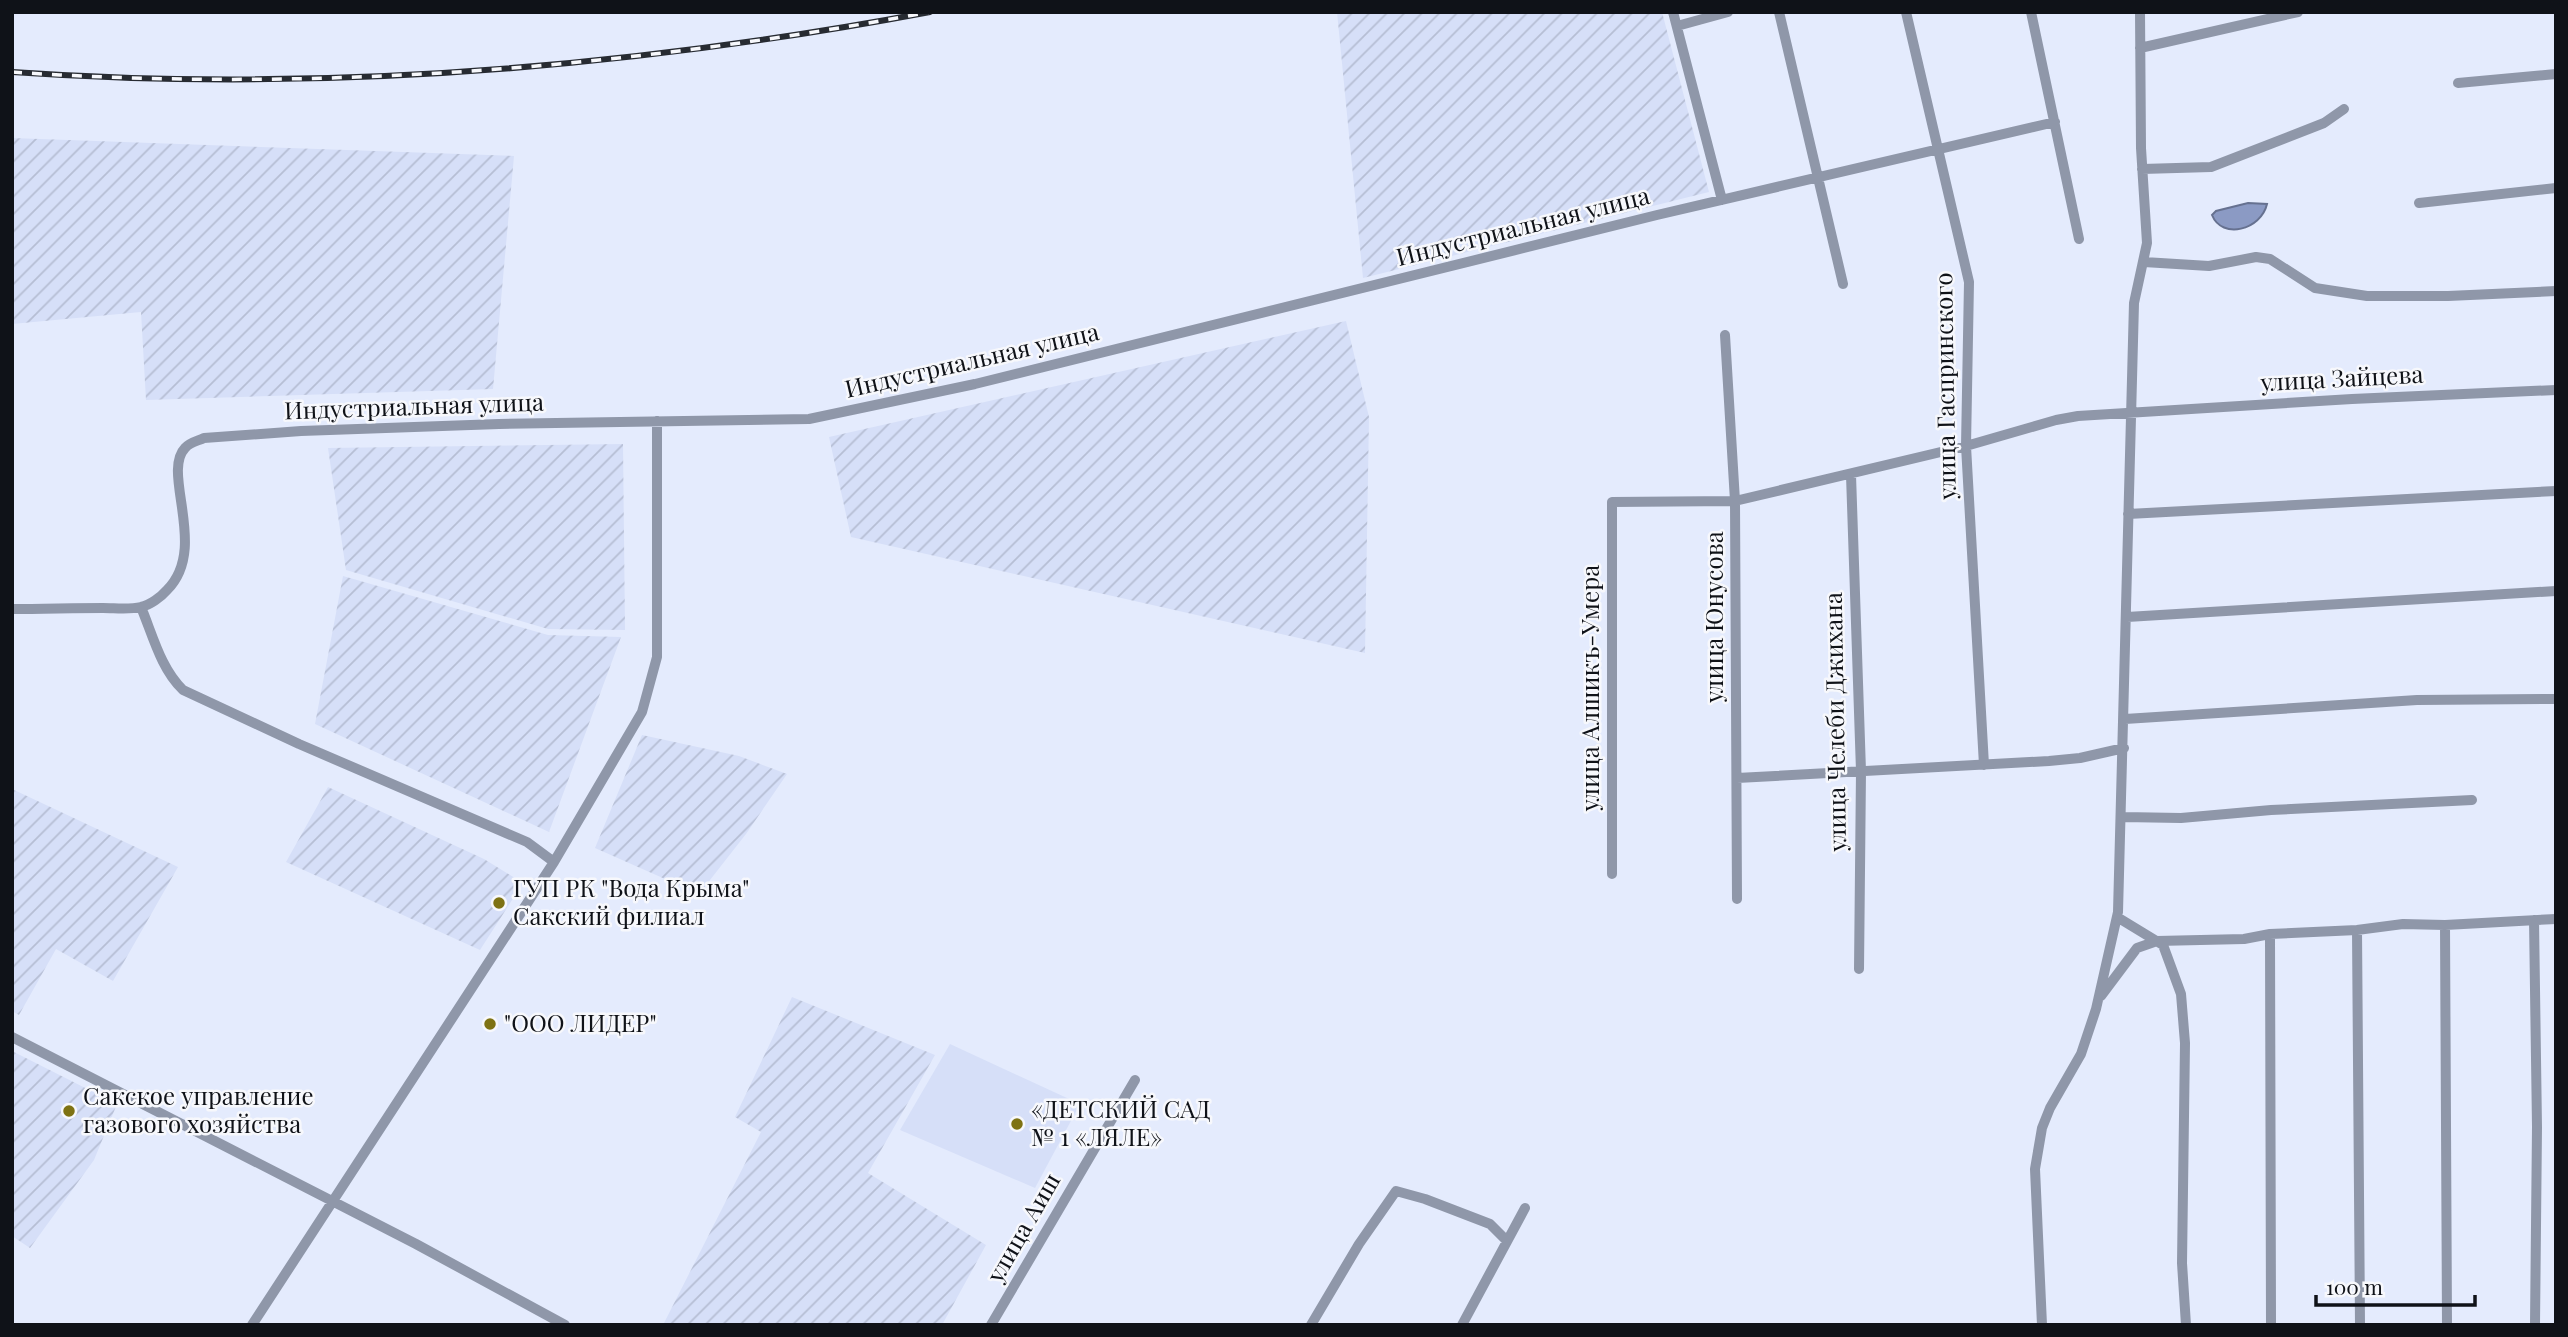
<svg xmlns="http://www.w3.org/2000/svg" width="2568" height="1337" viewBox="0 0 2568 1337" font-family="'Playfair Display',serif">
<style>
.built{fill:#d6dff8}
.industrial{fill:url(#industrial-furrows)}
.water{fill:#8b9ac4;stroke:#667190;stroke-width:2}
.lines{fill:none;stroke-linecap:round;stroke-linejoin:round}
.minor{stroke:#8f97a9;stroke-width:10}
.rail-casing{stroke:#272b32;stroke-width:6}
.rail{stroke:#f7f8fc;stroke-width:3.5;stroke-dasharray:10;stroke-linecap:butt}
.poi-dot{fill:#7e7213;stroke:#f7f8fc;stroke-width:2.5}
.labels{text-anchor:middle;stroke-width:5;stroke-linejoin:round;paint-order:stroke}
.street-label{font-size:24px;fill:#0f1218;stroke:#f7f8fc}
.poi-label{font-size:24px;fill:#0f1218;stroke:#f7f8fc;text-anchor:start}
</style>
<defs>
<pattern id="industrial-furrows" width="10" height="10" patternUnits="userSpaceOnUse" patternTransform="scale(1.75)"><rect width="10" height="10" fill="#d6dff8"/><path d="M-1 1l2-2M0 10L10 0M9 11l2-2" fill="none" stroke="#b6bed4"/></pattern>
</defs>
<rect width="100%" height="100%" fill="#e4ebfd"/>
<path class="built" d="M950,1044L1080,1104L1035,1188L900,1130Z"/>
<path class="industrial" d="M1337,12H1662L1709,192L1363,278Z
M12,138L514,156L493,389L146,400L141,312L12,324Z
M1346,321L1369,417L1365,653L851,537L829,437Z
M623,444L625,630L548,629L346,570L328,448Z
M343,576L548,635L621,637L549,832L315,724Z
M642,735L739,756L787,774L746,834L699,894L595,848Z
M328,787L484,859L523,883L480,950L286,862Z
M12,789L178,867L113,981L56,949L19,1015L12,1011Z
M792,997L935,1055L868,1173L986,1245L942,1325H663L761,1132L735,1117Z
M12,1051L117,1104L94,1160L30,1248L12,1236Z"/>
<path class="water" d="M2248,203L2267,204C2261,230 2222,240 2212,215L2216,211Z"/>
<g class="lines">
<path class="minor" d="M1673,12L1722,200
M1779,12L1843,284
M1906,12L1969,282L1966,446L1984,765
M2031,12L2079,239
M1677,26L1728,12
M2140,48L2298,12
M2458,83L2556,74
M2142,169L2211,167L2324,123L2344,109
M2419,203L2556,188
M2144,262L2209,266L2256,257L2270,259L2315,288L2367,296H2448L2556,291
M1725,335L1735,501L1737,899
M1851,475L1861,771L1859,969
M2128,514L2556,491
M141,607C153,636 161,669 183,690L299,744L527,842L554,862
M12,609C43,609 73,608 103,608C115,608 129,610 141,607C150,605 161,597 167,590C209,548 161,473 185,448C190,442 198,441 204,438L301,431L499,424L809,419L975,384L1657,215L2055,122
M2127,617L2556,591
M2125,719L2417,700L2556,699
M1737,778L2049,761L2080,758L2124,748
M2123,817L2181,818L2271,810L2472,800
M1612,874V502L1735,501L1966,446L2056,420L2078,416L2352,399L2556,390
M2117,917L2163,945L2181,994L2185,1043L2182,1263L2186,1325
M2534,920L2537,1127L2535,1325
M2445,925L2447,1325
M2357,930L2360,1325
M2270,934L2271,1325
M2101,996L2137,948L2157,941L2244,939L2270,934L2357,930L2403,924L2445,925L2556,919
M12,1037L416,1244L565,1325
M252,1325L554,862L642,712L657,657V421
M991,1325L1135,1080
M1311,1325L1359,1244L1396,1191L1425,1199L1490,1224L1506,1240
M1462,1325L1525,1208
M2042,1325L2035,1169L2042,1128L2050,1108L2081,1054L2096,1009L2118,912L2134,303L2147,243L2141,148L2140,12"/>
<g class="rail-casing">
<path id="rail" d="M12,72C319,93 629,68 930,12"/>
</g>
<use href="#rail" class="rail"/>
</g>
<g class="poi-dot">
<circle cx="499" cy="903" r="7"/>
<circle cx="490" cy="1024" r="7"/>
<circle cx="69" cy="1111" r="7"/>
<circle cx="1017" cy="1124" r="7"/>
</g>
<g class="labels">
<g class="street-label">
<text transform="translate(1523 227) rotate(-14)" y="8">Индустриальная улица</text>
<text transform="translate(972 361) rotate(-13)" y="8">Индустриальная улица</text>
<text transform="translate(2342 379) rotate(-3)" y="8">улица Зайцева</text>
<text transform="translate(1946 386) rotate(-91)" y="8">улица Гаспринского</text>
<text transform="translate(414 407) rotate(-2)" y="8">Индустриальная улица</text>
<text transform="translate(1715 617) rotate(-90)" y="8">улица Юнусова</text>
<text transform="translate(1591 688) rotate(-90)" y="8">улица Алшикъ-Умера</text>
<text transform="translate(1836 722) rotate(-91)" y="8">улица Челеби Джихана</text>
<text transform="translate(1024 1228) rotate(-60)" y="8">улица Аиш</text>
</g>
<g class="poi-label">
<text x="513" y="897">ГУП РК "Вода Крыма"<tspan x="513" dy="28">Сакский филиал</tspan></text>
<text x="504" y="1032">"ООО ЛИДЕР"</text>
<text x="83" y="1105">Сакское управление<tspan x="83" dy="28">газового хозяйства</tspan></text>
<text x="1031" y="1118">«ДЕТСКИЙ САД<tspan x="1031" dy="28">№ 1 «ЛЯЛЕ»</tspan></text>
</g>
</g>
<rect width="2568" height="1337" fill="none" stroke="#0f1218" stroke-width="28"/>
<path d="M2316 1295v10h159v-10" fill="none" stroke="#0f1218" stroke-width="3.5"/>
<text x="2326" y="1295" font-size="21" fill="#0f1218" stroke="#f7f8fc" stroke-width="5" paint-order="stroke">100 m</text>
</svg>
